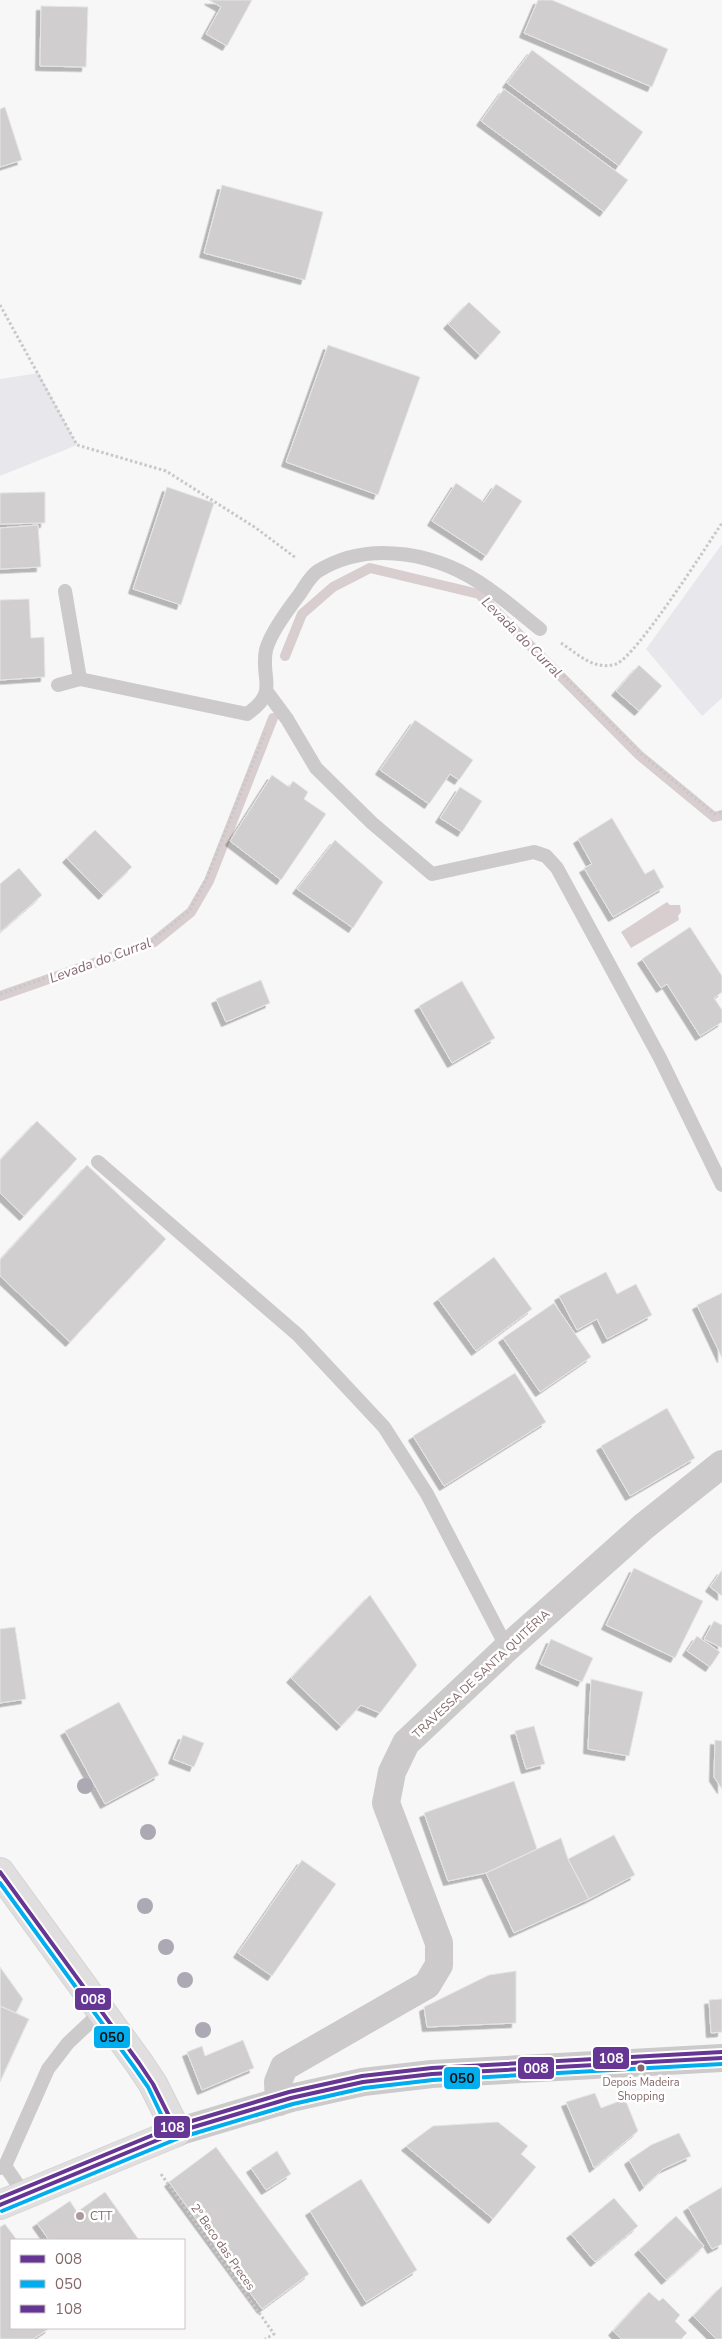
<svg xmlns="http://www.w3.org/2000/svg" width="722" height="2339" viewBox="0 0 722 2339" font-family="'Nunito Sans',sans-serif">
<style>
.green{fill:#e8e7eb}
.water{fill:#d8ced0}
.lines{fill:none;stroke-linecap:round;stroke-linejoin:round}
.stream{stroke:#d8ced0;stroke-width:10}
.building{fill:#d1cecf;stroke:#e6e6e6;filter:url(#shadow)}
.secondary-casing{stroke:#d6d4d4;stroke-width:30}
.path{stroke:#cac7c8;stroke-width:3;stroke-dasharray:2.5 2.5;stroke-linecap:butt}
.lane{stroke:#cccaca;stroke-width:14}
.street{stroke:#cccaca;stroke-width:28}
.secondary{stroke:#e0dede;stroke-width:28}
.bus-1-casing{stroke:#fff;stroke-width:8}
.bus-2-casing{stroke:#fff;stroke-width:8}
.bus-3-casing{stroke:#fff;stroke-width:8}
.bus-1{stroke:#663695;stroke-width:4}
.bus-2{stroke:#00aeef;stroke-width:4}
.bus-3{stroke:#663695;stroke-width:4}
.tree{fill:#aca8b4}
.bus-dot{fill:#85696a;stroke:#fff;stroke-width:2}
.poi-dot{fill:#ad9b9b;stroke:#fff;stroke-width:2}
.labels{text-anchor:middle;stroke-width:5;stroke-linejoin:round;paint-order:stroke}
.bus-label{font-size:11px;fill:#85696a;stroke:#fff}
.street-label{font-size:12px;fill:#85696a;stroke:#fff}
.poi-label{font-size:12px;fill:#85696a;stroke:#fff;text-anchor:start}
.water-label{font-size:14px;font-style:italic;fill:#876a70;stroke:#fff}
.line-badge{stroke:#fff;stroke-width:2}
.badge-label{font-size:14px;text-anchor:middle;font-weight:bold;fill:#fff}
.pale-badge-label{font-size:14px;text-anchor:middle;font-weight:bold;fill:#111}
</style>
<defs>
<filter id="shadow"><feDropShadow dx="-4.5" dy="4.5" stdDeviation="0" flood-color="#0004"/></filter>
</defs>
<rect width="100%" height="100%" fill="#f7f7f7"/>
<path class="green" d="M39,373L77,445L0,476V379Z
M722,544V698L702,716L646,649Z"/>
<path class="water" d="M667,902L670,905H680L681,912L678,916L679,920L631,948L621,932Z"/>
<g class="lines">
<path class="stream" d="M285,656L302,614L333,587L370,568L479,594L639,755L714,817L722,815
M0,996L154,942L191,912L209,881L273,718"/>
</g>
<path class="building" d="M209,0H252L227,46L206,34L221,7Z
M538,0H552L668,49L652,87L524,33Z
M41,6L88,7L86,67L40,66Z
M532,50L643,132L619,166L507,83Z
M504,89L628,180L604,212L481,121Z
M5,107L22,160L0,167V109Z
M222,185L323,212L305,280L204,253Z
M469,302L501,332L480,355L448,324Z
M328,345L420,377L378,495L286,462Z
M456,483L484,502L496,484L522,501L486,556L432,521Z
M167,487L214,503L181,605L133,589Z
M45,492V523L0,524V493Z
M38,525L41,567L0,569V528Z
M29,599L31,638L44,637L45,677L0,680V600Z
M639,665L662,686L639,711L616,691Z
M415,720L473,760L459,780L450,774L429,804L380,770Z
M272,775L289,787L293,781L308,792L304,799L326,814L281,880L230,841Z
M460,787L482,801L462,832L440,818Z
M612,818L645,874L654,869L664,887L613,917L584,868L592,864L578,839Z
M95,830L132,867L103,895L67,858Z
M335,840L383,882L353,928L297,889Z
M19,868L42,895L0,932V884Z
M690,927L722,976V992L714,998L722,1010V1022L700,1036L667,984L661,988L642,959Z
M261,980L270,1003L226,1022L216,999Z
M462,981L495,1038L452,1063L419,1006Z
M37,1121L77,1159L24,1216L0,1193V1160Z
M87,1165L166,1239L70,1342L0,1276V1260Z
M494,1257L532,1309L476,1351L438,1299Z
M606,1272L617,1294L636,1284L652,1315L607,1339L597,1319L577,1330L559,1296Z
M722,1293V1358L697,1305Z
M554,1303L591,1357L540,1392L503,1338Z
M515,1373L546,1422L444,1486L413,1436Z
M667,1408L695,1458L630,1496L601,1446Z
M634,1568L703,1601L675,1658L606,1625Z
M722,1570V1596L710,1587Z
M370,1595L417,1665L380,1713L361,1705L341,1726L291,1678Z
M714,1621L722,1625V1648L704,1639Z
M15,1627L26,1699L0,1703V1629Z
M697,1636L720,1652L710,1667L687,1651Z
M551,1639L593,1658L582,1682L540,1664Z
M591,1679L643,1692L629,1756L588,1749Z
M119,1702L159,1775L105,1804L65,1731Z
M534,1726L545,1764L526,1769L515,1731Z
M183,1735L204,1743L194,1767L173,1759Z
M715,1740L722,1741V1789L714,1777Z
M514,1781L537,1849L486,1873L448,1881L424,1813Z
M614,1835L635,1875L589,1899L568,1859Z
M561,1838L568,1859L589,1899L514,1933L486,1873Z
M302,1860L336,1884L272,1976L238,1953Z
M0,1967L23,1999L16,2013L29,2019L0,2082Z
M0,1967L23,1999L16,2013L0,2006Z
M516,1971V2023L427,2027L424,2007L489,1975Z
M722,1999V2032L711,2033L709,2000Z
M0,2006L29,2019L0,2082Z
M243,2040L254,2068L202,2090L187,2052L202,2046L205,2056Z
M595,2093L601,2108L625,2099L638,2131L594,2168L566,2102Z
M498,2122L528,2146L521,2154L536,2167L493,2219L406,2146L433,2126Z
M679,2133L691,2156L663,2169L644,2187L629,2160L651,2145Z
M216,2147L309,2274L262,2309L169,2182Z
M277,2151L291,2174L266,2190L251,2168Z
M361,2179L417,2270L366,2302L310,2211Z
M722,2187V2244L712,2249L688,2207Z
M105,2192L139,2240H49L37,2223L70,2201L77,2212Z
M614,2198L638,2226L595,2262L571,2234Z
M676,2216L704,2246L666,2280L639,2250Z
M5,2224L17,2240H11V2328H50L33,2339H1L0,2337V2227Z
M722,2286V2339H716L693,2316Z
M649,2292L659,2301L663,2298L680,2315L675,2321L687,2333L681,2339H621L613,2331Z"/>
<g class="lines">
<g class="secondary-casing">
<path id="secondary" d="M0,1872L139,2063L153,2084L177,2132L0,2205"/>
</g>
<path class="path" d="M0,305L77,445L166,471L256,528L296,558
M561,643C578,654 594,671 616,664C636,657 706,547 722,523
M542,654L640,753L714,814L722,812
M0,994L153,940L190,910L206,880L265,733
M161,2174L274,2334L265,2339"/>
<path class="lane" d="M65,591L80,679
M58,685L80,679L247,714C280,691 260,680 266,650C270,634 289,608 299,595C304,588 310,576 318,571C371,538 441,554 489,589C507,601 523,616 540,629
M267,692L287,719L316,768L372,823L432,874L534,852L546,856L557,868L660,1058L722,1185
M98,1162L298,1335L384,1427L427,1494L507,1648
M5,2166L25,2195
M0,2168L5,2166L48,2069L68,2043L101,2012"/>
<path class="street" d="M279,2102L278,2082L284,2067L427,1985L439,1965V1943L386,1803L392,1772L406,1743L507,1648L643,1527L722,1464
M177,2132L291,2098L363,2082L432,2074L722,2058"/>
<use href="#secondary" class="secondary"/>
<g class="bus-1-casing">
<path id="bus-1" d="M0,1872L139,2063L153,2084L177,2132
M0,2205L177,2132L291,2098L363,2082L432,2074L722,2058"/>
</g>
<g class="bus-2-casing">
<path id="bus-2" d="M0,1883L134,2067L148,2087L171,2135
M2,2211L179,2138L293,2104L364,2088L433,2080L722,2064"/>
</g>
<g class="bus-3-casing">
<path id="bus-3" d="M0,2198L175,2126L289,2092L362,2076L432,2068L722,2052"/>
</g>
<use href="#bus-1" class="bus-1"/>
<use href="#bus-2" class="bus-2"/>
<use href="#bus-3" class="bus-3"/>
</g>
<g class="tree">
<circle cx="85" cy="1786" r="8"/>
<circle cx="148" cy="1832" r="8"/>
<circle cx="145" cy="1906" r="8"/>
<circle cx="166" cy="1947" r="8"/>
<circle cx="185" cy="1980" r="8"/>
<circle cx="203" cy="2030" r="8"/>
</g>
<circle class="bus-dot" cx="641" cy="2068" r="4.5"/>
<circle class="poi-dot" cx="80" cy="2216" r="5"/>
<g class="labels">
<g class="bus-label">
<text x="641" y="2086">Depois Madeira<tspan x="641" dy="14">Shopping</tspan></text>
</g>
<g class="street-label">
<text transform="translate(481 1674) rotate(-43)" y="4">TRAVESSA DE SANTA QUITÉRIA</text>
<text transform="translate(223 2247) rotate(55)" y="4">2º Beco das Preces</text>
</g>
<g class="poi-label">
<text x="90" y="2220">CTT</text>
</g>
<g class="water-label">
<text transform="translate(522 637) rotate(45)" y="5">Levada do Curral</text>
<text transform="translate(100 960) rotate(-20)" y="5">Levada do Curral</text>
</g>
</g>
<g class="line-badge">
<rect x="74" y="1987" width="38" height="24" rx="5" fill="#663695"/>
<rect x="93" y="2025" width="38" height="24" rx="5" fill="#00aeef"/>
<rect x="592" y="2046" width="38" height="24" rx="5" fill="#663695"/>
<rect x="517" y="2056" width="38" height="24" rx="5" fill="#663695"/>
<rect x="443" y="2066" width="38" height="24" rx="5" fill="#00aeef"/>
<rect x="153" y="2115" width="38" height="24" rx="5" fill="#663695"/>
</g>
<g class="badge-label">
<text x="93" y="2004">008</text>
<text x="611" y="2063">108</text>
<text x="536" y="2073">008</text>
<text x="172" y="2132">108</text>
</g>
<g class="pale-badge-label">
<text x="112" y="2042">050</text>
<text x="462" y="2083">050</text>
</g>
<rect x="10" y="2239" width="175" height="90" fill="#ffffff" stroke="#cec3c3"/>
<rect x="20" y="2255" width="25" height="8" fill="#663695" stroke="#cec3c3"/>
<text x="55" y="2264" font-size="15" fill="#85696a">008</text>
<rect x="20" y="2280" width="25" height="8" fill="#00aeef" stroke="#cec3c3"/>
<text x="55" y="2289" font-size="15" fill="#85696a">050</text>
<rect x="20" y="2305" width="25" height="8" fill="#663695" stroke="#cec3c3"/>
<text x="55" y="2314" font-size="15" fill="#85696a">108</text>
</svg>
